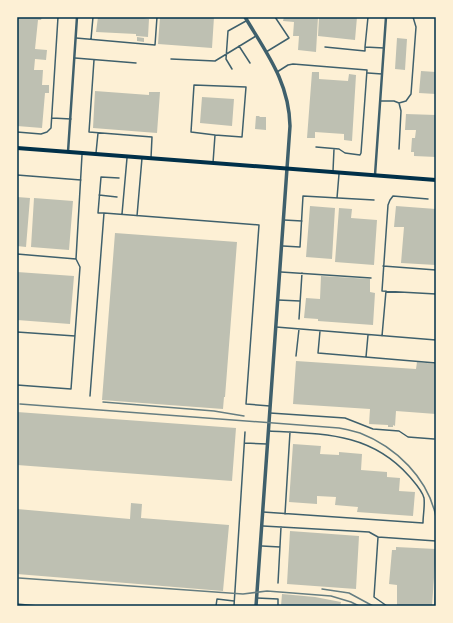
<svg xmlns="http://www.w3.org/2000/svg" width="453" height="623" viewBox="0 0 453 623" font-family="'Exo 2',sans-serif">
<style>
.building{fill:#bec0b2}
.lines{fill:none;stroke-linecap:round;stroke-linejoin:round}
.service{stroke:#3f606c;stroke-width:1.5}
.minor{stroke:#3f606c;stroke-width:2.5}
.tertiary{stroke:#3f606c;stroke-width:3.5}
.secondary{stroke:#003049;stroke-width:4}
.rail{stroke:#657d81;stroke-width:1.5}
.neatline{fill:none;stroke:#003049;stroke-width:1.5}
</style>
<rect width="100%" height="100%" fill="#fdf0d5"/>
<path class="building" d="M17,17H42L41,20H38L35,49L47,50L46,60L35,59L34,70H43L42,85H49V93H45L42,128L17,126Z
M98,17H138L149,19L148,37L136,36V34L96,32Z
M160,17H214L212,48L158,44Z
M284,17H318L316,52L298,50L299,36H293L294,22L283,21Z
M319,17H357L355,40L318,36Z
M137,37L144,38V42L137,41Z
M397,38L407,39L405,70L395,69Z
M421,71L436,72V94L419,93Z
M312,72H319V79L348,81L349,74L356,75L352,141L344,140V134L315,132V138H307Z
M95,91L149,95V92H160L157,133L93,128Z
M202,97L234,99L232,126L200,123Z
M406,114L436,115V157L414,156V152H411L412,138H415L416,130H405Z
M256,116H260L259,117H266V130L255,129Z
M17,197L30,198L26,247L17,246Z
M34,198L73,201L69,250L31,247Z
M310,206L335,208L332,259L306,257Z
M396,206L436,209V265L401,263L404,227H394Z
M339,208L352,209L351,218L377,220L374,265L335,262Z
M115,233L237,242L225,397H224L223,409L102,400Z
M17,272L74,276L70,324L17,320Z
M321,276L370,279V292L375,293L373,325L318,321V319L304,318L306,298L320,299Z
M296,361L416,369L417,362L436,364V414L396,411L395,426L393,425V427H388V425L369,424L370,409L293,404Z
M17,412L236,428L232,481L17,465Z
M293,444L321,446L320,454L339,455V452L362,454L361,470L387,472V477L400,478L399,491L415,492L413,516L357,512L358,507L335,505L336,497L317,496V504L289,502Z
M131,503L142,504L141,518L229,525L223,591L17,574V509L130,519Z
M290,531L359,536L356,589L287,584Z
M396,547L436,549L432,606H397V585L389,584L392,550H396Z
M282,594L315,597L341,602L340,606H281Z"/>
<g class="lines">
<path class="service" d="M368,17L365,47L384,48
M76,38L155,45L157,17
M91,39L93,17
M239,46L250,63
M325,47L365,51V47
M266,52L289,38L275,17
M75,58L136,63
M171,59L215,61L256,36
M94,60L89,132L152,137L151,158
M232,69L226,59L228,31L246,21
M277,72L288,65L293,64L367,70L361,153L360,155L345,153L339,149L316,147
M368,73L382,74
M380,101H394L399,103L401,111L399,149
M399,103L406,101L411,94L416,27L413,17
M52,118L71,119
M17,132L41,134L47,132L51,128L58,17
M96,153L98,133
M213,163L215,135L242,137L246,87L194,85L191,132L215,135
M333,171L334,149
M17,175L81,180
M99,195L117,197
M337,198L339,174
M428,199L393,196L390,200L388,205L382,291L436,294
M104,213H98L101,177L119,178
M122,214L127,158
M137,216L142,158
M284,220L302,221
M283,246L300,247L303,196L374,200
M17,254L76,259L82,155
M383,266L436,270
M281,272L371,278
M278,300L300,301
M299,319L302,273
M276,327L436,340
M320,331L318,353L436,363
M17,332L75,336
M382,336L386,291
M296,356L299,329
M366,357L368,335
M17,385L71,389L80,267L76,259
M90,396L104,213L259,225L246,404L270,406
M270,413L345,418L373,429L399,431L408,437L434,439
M245,443L267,444
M263,512L423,523C423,515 425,506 424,498C422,490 414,482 409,476C370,432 322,434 269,431
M285,514L290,432
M263,526L369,532L378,537
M262,546L280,547
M278,583L281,527
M257,598L278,599V606
M17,604L38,606
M216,606L217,599L234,601
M234,606L245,432
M387,606L374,597L378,537L436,541"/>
<path class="minor" d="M68,152L77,17
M375,175L386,17"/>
<path class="tertiary" d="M245,17C267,54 289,82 290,126L256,606"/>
<path class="secondary" d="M17,148L436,180"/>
<path class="rail" d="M103,402L214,411L244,416
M20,404L339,428C346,429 353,431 360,433C396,447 428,478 436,517
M19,578L243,594L267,591L331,596L351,602L359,606
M322,589L349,593L373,606
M435,606L436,577"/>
</g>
<rect width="453" height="623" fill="none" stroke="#fdf0d5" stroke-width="36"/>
<rect x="18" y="18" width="417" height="587" class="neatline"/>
</svg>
